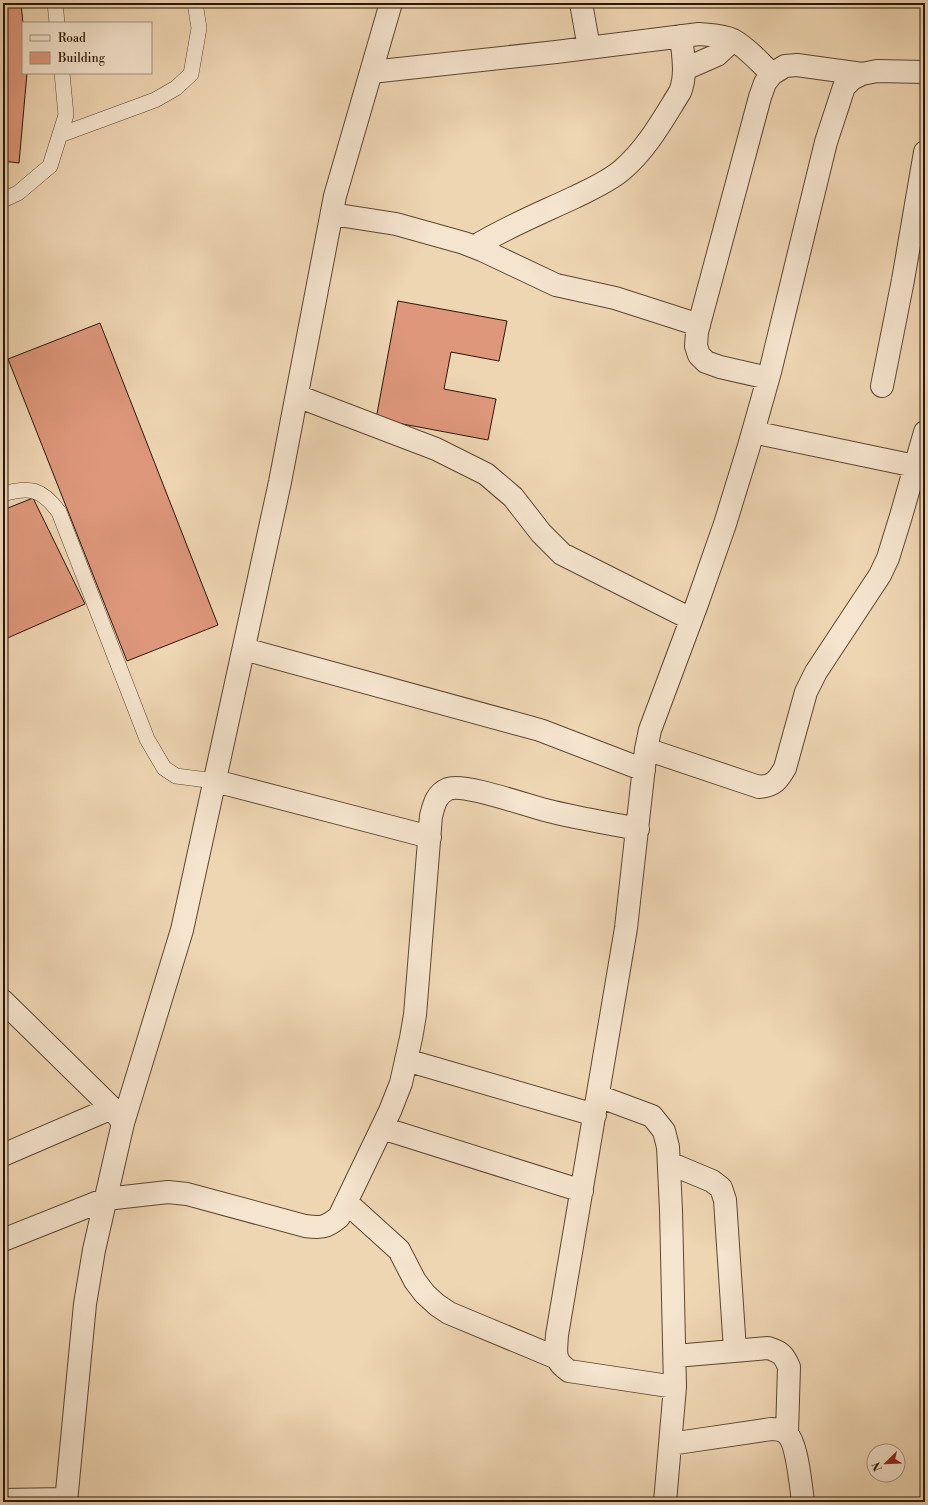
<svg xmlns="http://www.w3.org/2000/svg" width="928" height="1505" viewBox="0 0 928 1505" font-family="'Libre Bodoni',serif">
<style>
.building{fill:#de977b;stroke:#2a1606}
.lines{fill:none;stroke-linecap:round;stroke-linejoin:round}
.service-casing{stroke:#5b4631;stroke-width:16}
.minor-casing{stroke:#5b4631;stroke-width:24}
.service{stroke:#f5e4ce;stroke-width:15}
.minor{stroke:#f5e4ce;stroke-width:22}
</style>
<rect width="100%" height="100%" fill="#efd6b3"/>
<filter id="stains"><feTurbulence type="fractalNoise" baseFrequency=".005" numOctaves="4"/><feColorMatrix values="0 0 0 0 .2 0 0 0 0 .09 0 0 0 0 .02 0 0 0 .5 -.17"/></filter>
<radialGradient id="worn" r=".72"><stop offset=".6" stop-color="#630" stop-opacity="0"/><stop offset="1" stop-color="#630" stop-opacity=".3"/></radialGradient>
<path class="building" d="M3,3H21L23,24V73H27L19,163L3,161Z
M398,301L507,321L499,361L451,352L444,389L496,399L488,440L376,419Z
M100,323L218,625L127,661L8,359Z
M33,498L85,604L3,640V510Z"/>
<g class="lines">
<g class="service-casing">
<path id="service" d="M55,3L57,23
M60,135L155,100L176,88L191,74L199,28L195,3
M3,200L18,193L50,166L66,115L62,73
M3,494C30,486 42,489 59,512L147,739L164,768L176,776L215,781"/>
</g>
<g class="minor-casing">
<path id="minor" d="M581,3L589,48
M685,69L717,55L733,40
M371,72L556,52L699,34C710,35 723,35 733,40C748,48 760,63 772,74
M332,214L396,224L464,243L482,250L556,285L615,298L699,325
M474,247C506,227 541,213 575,197C591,189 608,182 622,170C647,149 663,119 680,92C687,75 683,55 681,36
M768,378L720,367L706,362L699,355L696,346L697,332L760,97L765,83L772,74L785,66L797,65L862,74
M882,386L903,280L925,152
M297,396L436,449L486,474L513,497L541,533L562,554L691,619
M753,432L915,466
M244,649L540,730L644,770
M646,749L759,787C774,786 778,780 785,768L806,692L816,672L880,575L888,558L901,516L925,432
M215,781L430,837
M3,1001L112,1108L123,1123
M406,1060L595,1115
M598,1096L652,1116L664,1131L668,1147L671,1210L675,1387L665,1502
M382,1128L582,1191
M3,1155L112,1108
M669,1163L712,1181L721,1188L725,1200L735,1350
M346,1202L399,1250L415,1281L425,1294L437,1305L449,1313L557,1358
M3,1240L106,1199L168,1192L187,1194L305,1226C321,1228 326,1228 339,1217L390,1111L401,1083L411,1038L415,1015L431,816C434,805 436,794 448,789C464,783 525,805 545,810C576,818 607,823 638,829
M675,1356L768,1348C781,1352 784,1355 789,1367L787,1433
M675,1387L569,1371C553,1360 556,1353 557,1335L626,928L646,749L650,730L697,604L725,524L749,446L770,372L826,142L844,87L852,79L862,74L877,71L925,72
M670,1444L771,1429C776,1429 781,1429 786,1433C797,1441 801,1487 803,1502
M3,1500L67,1499
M66,1502L85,1304L94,1250L123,1123L182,930L280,482L335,196L391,3"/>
</g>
<use href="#service" class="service"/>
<use href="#minor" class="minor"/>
</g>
<rect width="928" height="1505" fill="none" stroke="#efd6b3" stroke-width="16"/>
<rect x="4" y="4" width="920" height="1497" fill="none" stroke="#2a1606" stroke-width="2"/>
<rect x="8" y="8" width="912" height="1489" fill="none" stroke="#2a1606"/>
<rect x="22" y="22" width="130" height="52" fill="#f5e4ce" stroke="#a4927e"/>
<rect x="30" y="35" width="20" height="6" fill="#f5e4ce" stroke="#a4927e"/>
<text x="58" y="42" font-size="12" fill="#2a1606">Road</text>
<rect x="30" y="52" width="20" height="12" fill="#de977b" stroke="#a4927e"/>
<text x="58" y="62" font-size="12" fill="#2a1606">Building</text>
<g transform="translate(886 1463) rotate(247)"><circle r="19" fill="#f5e4ce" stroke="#a4927e"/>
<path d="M0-3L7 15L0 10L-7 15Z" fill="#8f2418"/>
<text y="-6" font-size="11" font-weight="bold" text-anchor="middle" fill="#2a1606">N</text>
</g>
<rect width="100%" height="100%" filter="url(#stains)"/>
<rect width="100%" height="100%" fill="url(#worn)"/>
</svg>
